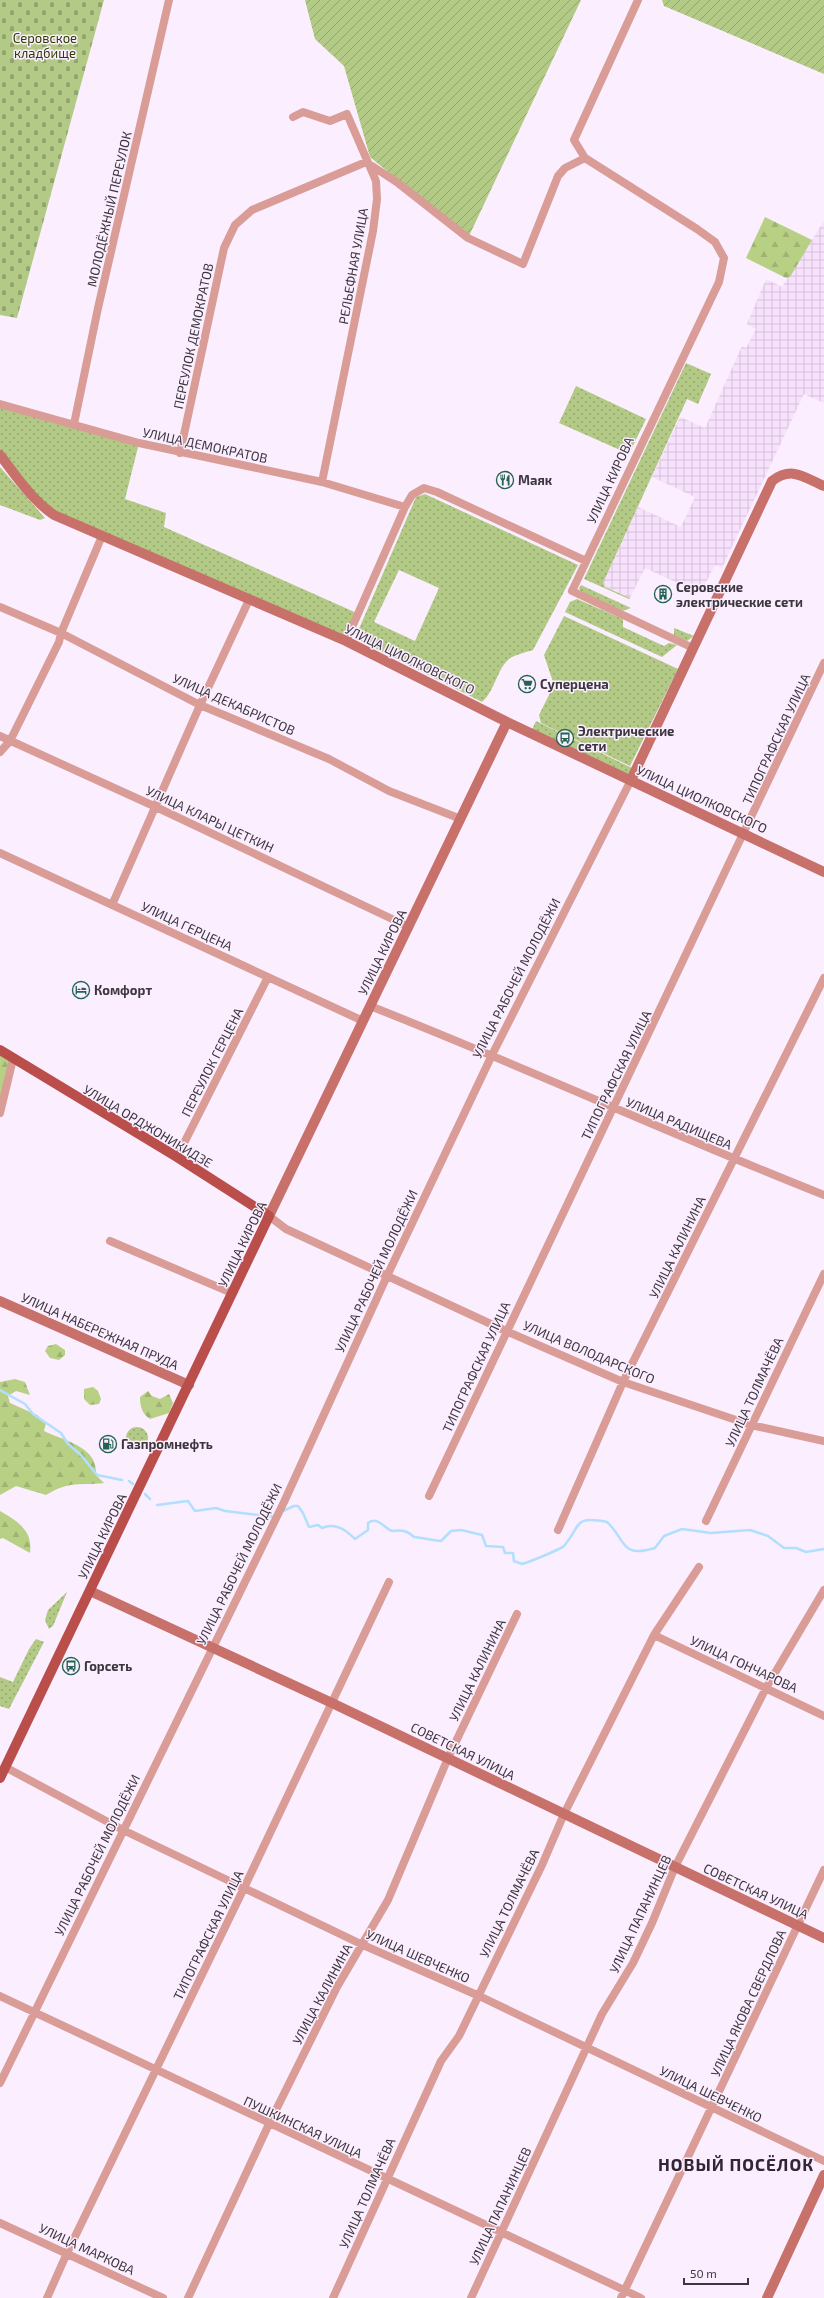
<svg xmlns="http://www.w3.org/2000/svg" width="824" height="2298" viewBox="0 0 824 2298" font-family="'Exo 2',sans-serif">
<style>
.industrial{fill:url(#industrial-grid)}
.grass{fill:url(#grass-dots);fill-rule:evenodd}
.forest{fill:url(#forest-firs)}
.cemetery{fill:url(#cemetery-stones)}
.garden{fill:url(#garden-furrows)}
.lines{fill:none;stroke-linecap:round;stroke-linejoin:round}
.stream{stroke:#b1dffd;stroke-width:2.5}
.street{stroke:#da9c97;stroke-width:8}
.secondary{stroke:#c8706a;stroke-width:10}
.primary{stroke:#b94e4a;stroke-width:10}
.labels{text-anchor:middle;stroke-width:3;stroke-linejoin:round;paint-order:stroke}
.park-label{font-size:13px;fill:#2d3c01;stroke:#fbeeff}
.street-label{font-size:13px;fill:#3c363e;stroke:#fbeeff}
.poi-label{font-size:13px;font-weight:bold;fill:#3c363e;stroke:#fbeeff;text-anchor:start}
.district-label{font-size:17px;font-weight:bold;letter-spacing:1px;fill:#322635;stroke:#fbeeff}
</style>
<defs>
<pattern id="industrial-grid" width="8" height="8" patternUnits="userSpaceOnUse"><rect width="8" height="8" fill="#f7e1fc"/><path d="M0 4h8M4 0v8" fill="none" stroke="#d5c2d9"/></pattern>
<pattern id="grass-dots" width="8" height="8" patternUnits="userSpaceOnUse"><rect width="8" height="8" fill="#b3ca86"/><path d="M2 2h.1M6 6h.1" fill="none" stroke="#93a56f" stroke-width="1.8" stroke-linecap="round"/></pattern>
<pattern id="forest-firs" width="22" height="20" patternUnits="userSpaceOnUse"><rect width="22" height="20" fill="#b7d083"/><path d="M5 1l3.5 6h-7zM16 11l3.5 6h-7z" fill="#9eb372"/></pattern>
<pattern id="cemetery-stones" width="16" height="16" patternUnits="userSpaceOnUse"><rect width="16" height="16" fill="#b3ca86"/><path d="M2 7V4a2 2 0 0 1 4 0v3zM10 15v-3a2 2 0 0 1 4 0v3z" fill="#93a56f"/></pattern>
<pattern id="garden-furrows" width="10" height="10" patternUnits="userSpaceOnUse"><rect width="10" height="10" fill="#b3ca86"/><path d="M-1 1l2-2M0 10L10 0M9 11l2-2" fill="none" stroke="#93a56f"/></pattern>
</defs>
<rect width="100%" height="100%" fill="#fbeeff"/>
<path class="industrial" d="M824,221V403L804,394L722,568L715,565L702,590L698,588L695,591L645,568L630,598L605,587L603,583L638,507L681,527L695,497L652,477L680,417L705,428L742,346L746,348L756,329L747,324L766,279L782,287Z"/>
<path class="grass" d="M686,363L711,374L698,404L687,399L603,583L605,587L630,598L629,599L584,579Z
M576,386L646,419L629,454L559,423Z
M0,404L139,443L125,499L166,513L164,527L359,614L346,641L54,515L0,455Z
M0,467L45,518L40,520L0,505Z
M425,494L578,565L533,650C526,652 518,654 512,657C497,666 496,690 482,702L355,638L416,497ZM399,570L439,588L415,641L374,622Z
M581,585L631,608L622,611L580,592L579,588Z
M577,599L623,619V627L664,646L669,643L677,645L662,657L565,612L570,602Z
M564,616L678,669L630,766L541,723L539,715L554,685L544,655Z
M674,628L694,636L687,641L674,635Z
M536,721L636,770L631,780L531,732Z
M126 1438a11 11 0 1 1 22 0a11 11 0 1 1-22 0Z
M67,1592L53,1626L49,1629L45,1620L48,1610Z
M36,1639L44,1642L9,1709L0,1706V1677L13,1682L29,1649Z"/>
<path class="forest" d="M765,217L812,240L790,277L786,278L746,258Z
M0,1050L13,1059L0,1113Z
M56,1344L65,1350V1355L59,1360L50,1358L45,1351L48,1346Z
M15,1379L25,1382L30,1395L16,1391L8,1396L10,1403L37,1415L46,1423L44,1431C64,1441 98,1446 96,1475L104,1483C78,1486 71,1480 46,1495L16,1486L0,1495V1382Z
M93,1387L98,1391L101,1399L99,1404L90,1405L84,1399V1389Z
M148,1391L152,1396L160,1399L169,1394L173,1403L169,1413L150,1419C142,1414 140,1406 140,1397Z
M0,1511C17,1521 33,1530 30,1553L3,1538L0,1539Z"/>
<path class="cemetery" d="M0,0H104L17,318L0,315Z"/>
<path class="garden" d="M305,0H581L468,238L370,157L344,66L315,39Z
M662,0H824V74L664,6Z"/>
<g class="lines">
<path class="stream" d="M0,1390L25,1404L33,1414L61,1433L68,1444L81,1455L97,1475L122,1480
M129,1481L133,1484
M145,1494L150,1499
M157,1505L188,1501L195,1511L216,1508L225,1511L276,1517
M283,1511L294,1506H298L303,1513L309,1527L318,1525L322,1528C335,1522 346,1530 355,1539L368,1530V1523C378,1516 384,1528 392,1531C401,1530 407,1530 414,1537C423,1538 432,1540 441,1541L451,1531L461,1530L482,1535L486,1546L503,1547L505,1553H513L514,1561L522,1564C527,1563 561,1549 564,1546C581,1527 572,1515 607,1522C626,1539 620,1559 655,1548L664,1536L682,1529L711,1533L750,1530L768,1536L784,1548H796L806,1552L824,1549"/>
<path class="street" d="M638,0L574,140L585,158L697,229L715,242L724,258L719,282L572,591L693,648
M293,117L303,112L330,121L347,114L376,181L377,199L373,231L322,482
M0,404L139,443L322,482L405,507
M74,424L98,308L169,0
M180,453L224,248L235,225L252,210L366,162L398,183L468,238L523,264L558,176L565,168L585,158
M0,607L61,633L200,705L329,759L389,791L461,819
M346,641L405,507L412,495L424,488L437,492L586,561
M0,736L156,807L409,927
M0,752L10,741L59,642L61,633L102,536
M0,853L363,1021
M112,905L200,705L249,600
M370,1006C523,1066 672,1135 824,1195
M0,1113L13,1059
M177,1157L268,977
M269,1216L286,1229L506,1331L623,1382L751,1425L824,1441
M110,1241L232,1293
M429,1496L824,663
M706,1521L824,1274
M558,1530L623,1382L824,978
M654,1635L824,1716
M5,1767L123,1830L244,1888L363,1945L477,1995L824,2161
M0,1996L641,2298
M0,2083L284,1502L387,1276L492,1055L631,780
M0,2223L163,2298
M47,2298L67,2253L244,1888L389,1582
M188,2298L269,2124L337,1987L388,1900L448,1758L517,1614
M333,2298L441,2061L459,2036L542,1865L564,1814L654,1635L699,1567
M471,2298L602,2014L633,1963L652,1923L675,1867L766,1688L824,1590
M621,2298L824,1870"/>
<path class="secondary" d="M0,455C17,477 31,499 54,515L346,641L507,722L824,872
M631,780L772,481C792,466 803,477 824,486
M269,1216L507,722
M0,1301L189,1385
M90,1591L332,1703L824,1938
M767,2298L824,2175"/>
<path class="primary" d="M0,1050L177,1157L269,1216L0,1778"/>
</g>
<defs>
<g id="restaurant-ring" transform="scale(0.9)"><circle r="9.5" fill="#fbeeff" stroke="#226351" stroke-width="1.5"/><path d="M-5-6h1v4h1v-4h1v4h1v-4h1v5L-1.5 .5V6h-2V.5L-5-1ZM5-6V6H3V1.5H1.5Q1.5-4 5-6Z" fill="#226351"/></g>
<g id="building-ring" transform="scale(0.9)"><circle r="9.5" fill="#fbeeff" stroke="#226351" stroke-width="1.5"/><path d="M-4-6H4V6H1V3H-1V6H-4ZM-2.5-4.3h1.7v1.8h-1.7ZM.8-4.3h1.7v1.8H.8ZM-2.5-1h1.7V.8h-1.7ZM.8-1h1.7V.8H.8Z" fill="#226351"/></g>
<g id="supermarket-ring" transform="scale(0.9)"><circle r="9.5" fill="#fbeeff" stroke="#226351" stroke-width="1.5"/><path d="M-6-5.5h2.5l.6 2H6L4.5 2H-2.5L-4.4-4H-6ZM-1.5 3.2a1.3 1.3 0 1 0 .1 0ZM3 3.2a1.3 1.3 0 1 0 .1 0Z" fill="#226351"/></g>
<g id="bus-ring" transform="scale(0.9)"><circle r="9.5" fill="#fbeeff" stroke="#226351" stroke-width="1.5"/><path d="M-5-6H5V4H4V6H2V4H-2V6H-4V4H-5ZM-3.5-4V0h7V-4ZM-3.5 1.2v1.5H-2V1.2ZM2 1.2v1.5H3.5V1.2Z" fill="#226351"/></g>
<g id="hotel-ring" transform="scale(0.9)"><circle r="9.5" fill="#fbeeff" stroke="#226351" stroke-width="1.5"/><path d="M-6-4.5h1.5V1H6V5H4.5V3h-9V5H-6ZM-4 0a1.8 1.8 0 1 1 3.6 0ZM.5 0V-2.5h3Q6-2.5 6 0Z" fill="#226351"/></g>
<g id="fuel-ring" transform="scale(0.9)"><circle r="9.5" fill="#fbeeff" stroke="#226351" stroke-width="1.5"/><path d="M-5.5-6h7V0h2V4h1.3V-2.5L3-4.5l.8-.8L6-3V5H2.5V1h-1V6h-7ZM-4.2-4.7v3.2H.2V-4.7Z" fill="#226351"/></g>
</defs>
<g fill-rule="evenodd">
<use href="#restaurant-ring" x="505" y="480"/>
<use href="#building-ring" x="663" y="594"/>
<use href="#supermarket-ring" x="527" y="684"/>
<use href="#bus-ring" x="565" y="738"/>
<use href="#hotel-ring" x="81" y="990"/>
<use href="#fuel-ring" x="108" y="1444"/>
<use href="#bus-ring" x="71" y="1666"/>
</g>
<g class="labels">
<g class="park-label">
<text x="45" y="43">Серовское<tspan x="45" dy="15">кладбище</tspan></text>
</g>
<g class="street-label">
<text transform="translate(109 209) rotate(-77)" y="5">МОЛОДЁЖНЫЙ ПЕРЕУЛОК</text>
<text transform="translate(353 266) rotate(-80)" y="5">РЕЛЬЕФНАЯ УЛИЦА</text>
<text transform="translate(193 336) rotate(-78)" y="5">ПЕРЕУЛОК ДЕМОКРАТОВ</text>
<text transform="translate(205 445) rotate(12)" y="5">УЛИЦА ДЕМОКРАТОВ</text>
<text transform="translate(610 480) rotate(-65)" y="5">УЛИЦА КИРОВА</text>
<text transform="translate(410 659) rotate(26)" y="5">УЛИЦА ЦИОЛКОВСКОГО</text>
<text transform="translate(234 704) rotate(24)" y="5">УЛИЦА ДЕКАБРИСТОВ</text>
<text transform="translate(776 739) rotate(-65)" y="5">ТИПОГРАФСКАЯ УЛИЦА</text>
<text transform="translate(702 799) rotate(25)" y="5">УЛИЦА ЦИОЛКОВСКОГО</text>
<text transform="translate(210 819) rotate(25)" y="5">УЛИЦА КЛАРЫ ЦЕТКИН</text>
<text transform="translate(187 926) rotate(25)" y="5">УЛИЦА ГЕРЦЕНА</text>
<text transform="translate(382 952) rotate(-64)" y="5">УЛИЦА КИРОВА</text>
<text transform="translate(516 978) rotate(-63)" y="5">УЛИЦА РАБОЧЕЙ МОЛОДЁЖИ</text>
<text transform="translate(212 1062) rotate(-63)" y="5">ПЕРЕУЛОК ГЕРЦЕНА</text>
<text transform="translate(616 1075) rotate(-64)" y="5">ТИПОГРАФСКАЯ УЛИЦА</text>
<text transform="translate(679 1123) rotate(23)" y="5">УЛИЦА РАДИЩЕВА</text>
<text transform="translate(148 1126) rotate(31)" y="5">УЛИЦА ОРДЖОНИКИДЗЕ</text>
<text transform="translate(242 1244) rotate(-64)" y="5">УЛИЦА КИРОВА</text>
<text transform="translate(677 1247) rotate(-64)" y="5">УЛИЦА КАЛИНИНА</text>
<text transform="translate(376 1271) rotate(-65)" y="5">УЛИЦА РАБОЧЕЙ МОЛОДЁЖИ</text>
<text transform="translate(100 1331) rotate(24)" y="5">УЛИЦА НАБЕРЕЖНАЯ ПРУДА</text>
<text transform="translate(589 1352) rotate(23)" y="5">УЛИЦА ВОЛОДАРСКОГО</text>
<text transform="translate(476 1367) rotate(-65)" y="5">ТИПОГРАФСКАЯ УЛИЦА</text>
<text transform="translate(754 1392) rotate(-65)" y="5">УЛИЦА ТОЛМАЧЁВА</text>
<text transform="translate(102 1536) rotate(-64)" y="5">УЛИЦА КИРОВА</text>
<text transform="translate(239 1564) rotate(-64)" y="5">УЛИЦА РАБОЧЕЙ МОЛОДЁЖИ</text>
<text transform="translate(744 1664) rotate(25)" y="5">УЛИЦА ГОНЧАРОВА</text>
<text transform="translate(477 1670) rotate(-64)" y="5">УЛИЦА КАЛИНИНА</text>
<text transform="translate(463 1751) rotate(26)" y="5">СОВЕТСКАЯ УЛИЦА</text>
<text transform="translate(97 1855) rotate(-64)" y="5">УЛИЦА РАБОЧЕЙ МОЛОДЁЖИ</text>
<text transform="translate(756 1891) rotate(25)" y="5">СОВЕТСКАЯ УЛИЦА</text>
<text transform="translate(509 1903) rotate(-64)" y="5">УЛИЦА ТОЛМАЧЁВА</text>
<text transform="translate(640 1914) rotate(-65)" y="5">УЛИЦА ПАПАНИНЦЕВ</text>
<text transform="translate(208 1935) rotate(-64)" y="5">ТИПОГРАФСКАЯ УЛИЦА</text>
<text transform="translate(418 1956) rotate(24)" y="5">УЛИЦА ШЕВЧЕНКО</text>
<text transform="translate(322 1994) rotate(-62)" y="5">УЛИЦА КАЛИНИНА</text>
<text transform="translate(748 2003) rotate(-65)" y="5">УЛИЦА ЯКОВА СВЕРДЛОВА</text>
<text transform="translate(711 2094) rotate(26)" y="5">УЛИЦА ШЕВЧЕНКО</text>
<text transform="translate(303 2127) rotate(25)" y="5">ПУШКИНСКАЯ УЛИЦА</text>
<text transform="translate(367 2193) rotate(-66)" y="5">УЛИЦА ТОЛМАЧЁВА</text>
<text transform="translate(500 2206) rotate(-65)" y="5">УЛИЦА ПАПАНИНЦЕВ</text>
<text transform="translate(87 2249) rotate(25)" y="5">УЛИЦА МАРКОВА</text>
</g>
<g class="poi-label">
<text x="518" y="485">Маяк</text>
<text x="676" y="592">Серовские<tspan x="676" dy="15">электрические сети</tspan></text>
<text x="540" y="689">Суперцена</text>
<text x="578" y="736">Электрические<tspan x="578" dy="15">сети</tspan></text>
<text x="94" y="995">Комфорт</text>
<text x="121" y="1449">Газпромнефть</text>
<text x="84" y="1671">Горсеть</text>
</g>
<g class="district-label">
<text x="736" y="2171">НОВЫЙ ПОСЁЛОК</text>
</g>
</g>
<path d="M684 2278v6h64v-6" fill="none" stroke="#3c363e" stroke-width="2"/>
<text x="690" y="2278" font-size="12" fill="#3c363e" stroke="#fbeeff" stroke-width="3" paint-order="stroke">50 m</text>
</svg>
